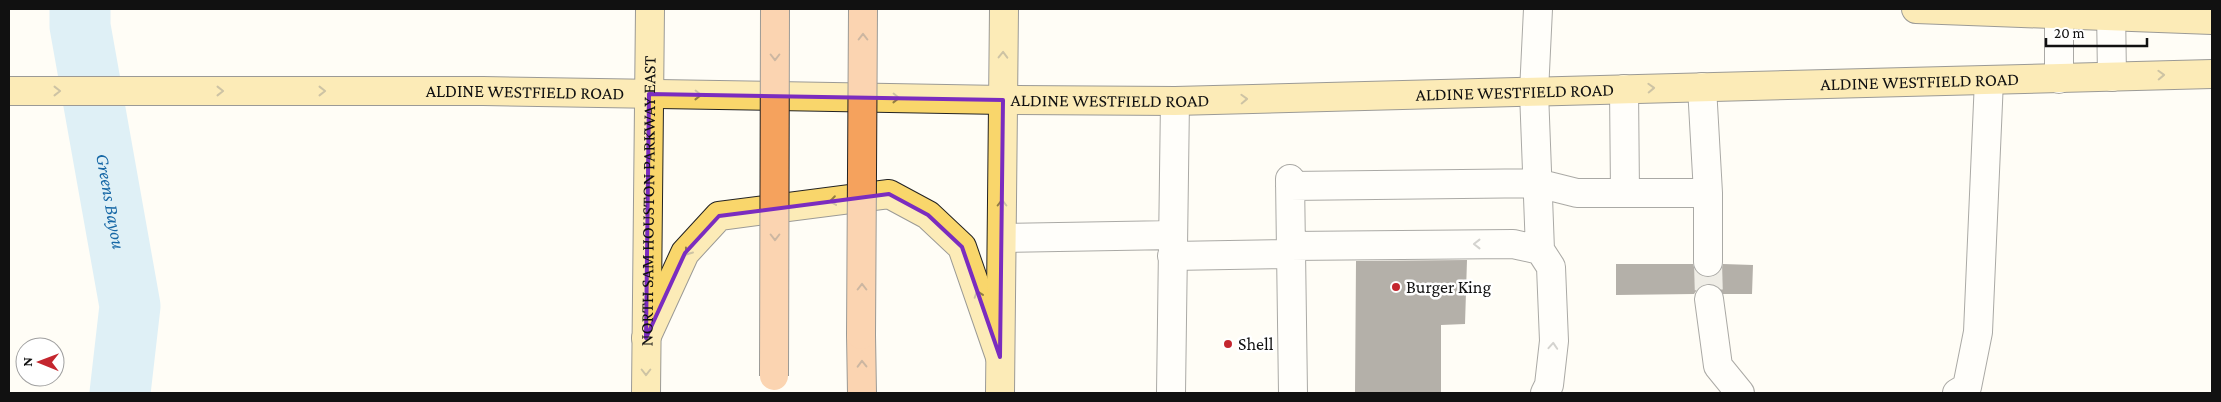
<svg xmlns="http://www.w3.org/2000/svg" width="2221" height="402" viewBox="0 0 2221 402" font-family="'Crimson Pro',serif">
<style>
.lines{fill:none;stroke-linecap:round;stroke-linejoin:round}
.river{stroke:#b9e0f7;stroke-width:61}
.building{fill:#5a524d}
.minor-tunnel{stroke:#dbdad3;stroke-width:28;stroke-dasharray:28 14;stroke-linecap:butt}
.minor-casing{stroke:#444;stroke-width:30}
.major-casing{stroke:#222;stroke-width:30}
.highway-casing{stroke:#222;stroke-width:30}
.minor{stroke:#fff;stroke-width:28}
.major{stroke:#f9d66b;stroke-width:28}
.highway{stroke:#f5a25d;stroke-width:28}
.highway-bridge-casing{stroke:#222;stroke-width:30;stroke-linecap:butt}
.highway-bridge{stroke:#f5a25d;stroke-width:28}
.oneway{stroke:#8e613b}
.oneway2{stroke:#917d42}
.oneway3{stroke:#a0a0a0}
.marked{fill:none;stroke:#7b2cbf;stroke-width:4;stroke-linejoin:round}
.poi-dot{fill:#c4262e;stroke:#fff;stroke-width:2}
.labels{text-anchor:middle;stroke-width:5;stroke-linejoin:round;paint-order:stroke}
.street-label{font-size:18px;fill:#111;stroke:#fff}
.poi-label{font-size:18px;fill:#111;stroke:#fff;text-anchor:start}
.water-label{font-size:19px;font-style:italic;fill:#1768a6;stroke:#fff}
</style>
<rect width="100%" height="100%" fill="#fffdf5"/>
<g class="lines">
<path class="river" id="s1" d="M80,9V26L130,306L120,393"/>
</g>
<path class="building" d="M1467,260L1465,324L1441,325V393H1355L1356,261Z
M1616,264H1693L1695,270L1700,275L1708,278L1716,275L1721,270L1723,264L1753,265L1752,294H1723L1715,285L1707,284L1699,287L1694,294L1616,295Z"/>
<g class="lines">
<path class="minor-tunnel" d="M1708,262L1709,299"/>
<g class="minor-casing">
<path id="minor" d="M1538,9L1534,92L1540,250
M2059,9V79
M2111,9L2112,77
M1702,87L1708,193V262
M1624,89L1625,193
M1290,179L1293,393
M1290,186L1537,183L1577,193H1708
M1002,238L1173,235
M1290,246L1513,244L1540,250L1551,267L1554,341L1549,385L1545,393
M1172,256L1290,254
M1709,299L1718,366L1740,393
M1171,393L1175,101
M1957,393L1967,387L1978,332L1989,80"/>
</g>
<g class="major-casing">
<g id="major">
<path d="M1916,9L2212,20"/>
<path id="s2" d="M9,91H483L1003,100L1175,101L2212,74"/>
<path d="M646,338L685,253L719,216L889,194L928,215L962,247L1000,357"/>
<path id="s3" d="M646,393L650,9"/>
<path d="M1000,393L1004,9"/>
</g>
</g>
<g class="highway-casing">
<path id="highway" d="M861,335L862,393"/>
</g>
<use href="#minor" class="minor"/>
<use href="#major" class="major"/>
<use href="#highway" class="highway"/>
<g class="highway-bridge-casing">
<path id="highway-bridge" d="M861,335L863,9
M774,376L775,9"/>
</g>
<use href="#highway-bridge" class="highway-bridge"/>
</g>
<defs><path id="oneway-chevron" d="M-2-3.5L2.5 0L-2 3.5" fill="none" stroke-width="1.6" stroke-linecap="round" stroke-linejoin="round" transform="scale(1.25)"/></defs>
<g class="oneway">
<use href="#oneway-chevron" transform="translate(863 37) rotate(-90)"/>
<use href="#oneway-chevron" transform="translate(775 57) rotate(90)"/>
<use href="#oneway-chevron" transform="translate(775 237) rotate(90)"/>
<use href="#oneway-chevron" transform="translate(862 287) rotate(-90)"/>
<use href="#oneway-chevron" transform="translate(862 364) rotate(-91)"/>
</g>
<g class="oneway2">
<use href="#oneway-chevron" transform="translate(1003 55) rotate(-89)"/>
<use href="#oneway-chevron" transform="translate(2161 75) rotate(-2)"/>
<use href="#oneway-chevron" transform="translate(1651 88) rotate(-2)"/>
<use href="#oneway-chevron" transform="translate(57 91)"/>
<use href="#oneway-chevron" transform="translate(220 91)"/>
<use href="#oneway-chevron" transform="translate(322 91)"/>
<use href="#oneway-chevron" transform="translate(698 95) rotate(1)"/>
<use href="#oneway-chevron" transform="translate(896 98) rotate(1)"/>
<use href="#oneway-chevron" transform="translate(1244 99) rotate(-2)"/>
<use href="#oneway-chevron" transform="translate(833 201) rotate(172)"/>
<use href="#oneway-chevron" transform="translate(1002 203) rotate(-90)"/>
<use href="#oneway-chevron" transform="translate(688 252) rotate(126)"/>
<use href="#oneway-chevron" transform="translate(978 294) rotate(-109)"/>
<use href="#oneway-chevron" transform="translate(646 372) rotate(90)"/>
</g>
<g class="oneway3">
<use href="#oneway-chevron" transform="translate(1477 244) rotate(180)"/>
<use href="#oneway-chevron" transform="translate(1553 346) rotate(-86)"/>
</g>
<path d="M0 0H2221V402H0ZM649,94L1003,100L1000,357L962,247L928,215L889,194L719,216L685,253L646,338Z" fill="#fffdf5" fill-opacity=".55" fill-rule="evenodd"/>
<path class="marked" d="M649,94L1003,100L1000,357L962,247L928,215L889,194L719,216L685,253L646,338Z"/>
<g class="poi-dot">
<circle cx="1396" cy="287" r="5"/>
<circle cx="1228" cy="344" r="5"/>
</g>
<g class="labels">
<g class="street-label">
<text dy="6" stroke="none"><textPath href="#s2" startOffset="1911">ALDINE WESTFIELD ROAD</textPath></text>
<text dy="6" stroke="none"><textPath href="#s2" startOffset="1506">ALDINE WESTFIELD ROAD</textPath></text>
<text dy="6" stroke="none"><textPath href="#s2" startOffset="516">ALDINE WESTFIELD ROAD</textPath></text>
<text dy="6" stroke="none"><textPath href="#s2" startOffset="1101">ALDINE WESTFIELD ROAD</textPath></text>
<text dy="6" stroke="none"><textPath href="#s3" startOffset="192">NORTH SAM HOUSTON PARKWAY EAST</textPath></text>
</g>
<g class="poi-label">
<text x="1406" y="293">Burger King</text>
<text x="1238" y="350">Shell</text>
</g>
<g class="water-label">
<text dy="7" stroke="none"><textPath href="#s1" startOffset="195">Greens Bayou</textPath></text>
</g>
</g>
<rect width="2221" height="402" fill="none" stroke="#111111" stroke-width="20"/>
<g transform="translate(40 362) rotate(271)"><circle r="24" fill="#ffffff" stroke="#a0a0a0"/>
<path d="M0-4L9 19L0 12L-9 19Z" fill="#c4262e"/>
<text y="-8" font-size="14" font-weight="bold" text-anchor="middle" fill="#111111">N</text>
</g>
<path d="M2046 38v8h101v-8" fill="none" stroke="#111111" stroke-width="2.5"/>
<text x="2054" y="38" font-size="15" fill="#111111" stroke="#ffffff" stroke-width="4" paint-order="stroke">20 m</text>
</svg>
